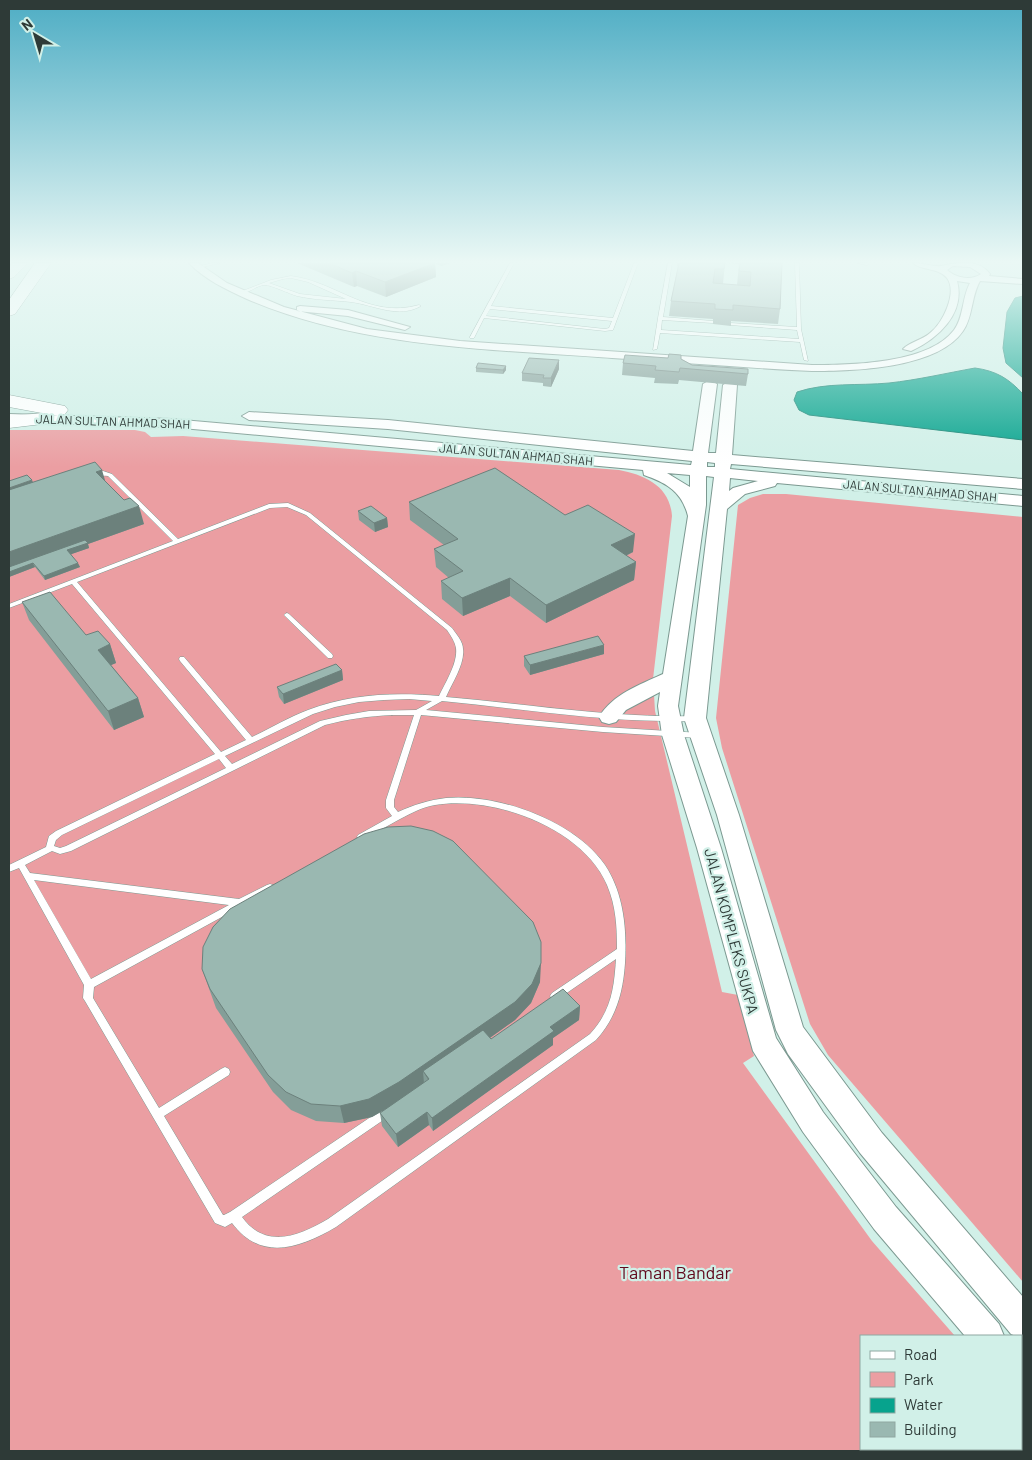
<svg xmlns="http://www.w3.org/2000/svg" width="1032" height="1460" viewBox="0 0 1032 1460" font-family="Barlow,sans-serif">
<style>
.green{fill:#eb9ea2}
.water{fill:#07a38d;stroke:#138473}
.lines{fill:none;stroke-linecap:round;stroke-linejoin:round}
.lane-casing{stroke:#7c9991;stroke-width:1}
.street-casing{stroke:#7c9991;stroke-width:2}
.secondary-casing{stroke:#7c9991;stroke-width:2}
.highway-casing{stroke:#7c9991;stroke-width:1}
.lane{fill:#fff;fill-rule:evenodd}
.street{fill:#fff;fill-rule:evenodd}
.secondary{fill:#fff;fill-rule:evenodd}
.highway{fill:#fff;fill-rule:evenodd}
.wall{fill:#849e98;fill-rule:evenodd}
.shaded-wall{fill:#6c817c}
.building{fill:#9ab8b1;stroke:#6c817c}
.labels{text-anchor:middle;stroke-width:4.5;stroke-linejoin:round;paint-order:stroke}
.far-street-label{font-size:12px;fill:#2e3a37;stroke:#d1f0e8}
.street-label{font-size:15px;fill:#2e3a37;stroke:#d1f0e8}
.near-park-label{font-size:18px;fill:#610a1e;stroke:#d1f0e8}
</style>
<rect width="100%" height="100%" fill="#d1f0e8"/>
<path class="green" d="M9,430H135L145,432L151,437L183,436L619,470C645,475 670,486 672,516L653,679L655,711L722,992L738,995L754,1056L743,1063L872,1241L955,1336H861V1449H1021V1411L1023,1414V1451H9Z
M763,494H786L1023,517V1282L828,1055L810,1024L722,748L716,718L738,505L750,498Z"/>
<path class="water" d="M1023,296V378L1006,363L1003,348L1007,312L1015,298Z
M975,368C997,371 1009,379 1023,394V440L809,415L799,410L794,400L797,392C827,382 858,386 889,383C917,380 947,373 975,368Z"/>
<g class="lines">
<g class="lane-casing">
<path id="lane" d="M213,263H220L198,268L196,267Z
M510,263H514L491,306L613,318L634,263H638L613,330L605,331L484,318L474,338H470V337ZM490,309L612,321L609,328L605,329L486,316Z
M668,263H672L663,317L713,321L715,322L713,323L662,320L661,330L799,339L797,330L730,325L728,324L730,323L797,327L795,263H799L801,329L808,361L804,360L800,342L660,333L657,349L653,350L658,318Z
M857,263H867L869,264L867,265Z
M291,276C338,282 367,319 419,305L421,306C398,319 374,305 351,302C333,300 314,300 297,296C290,294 271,285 265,285C256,285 248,295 240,292L271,280ZM291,278L308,282L346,299L300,294L269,283L283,279Z
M103,471L112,474L178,539L269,504L288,503L310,513L452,628C456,634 463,641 463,649C465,664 452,683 446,697C529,704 611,718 694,716L698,718C692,723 673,721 664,721C590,720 516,708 442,701L426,710L603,727L701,733L702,735L698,738L603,732L421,715L394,800V807L398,812C413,805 429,800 446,798C497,793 575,821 605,865C624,894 627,930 625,963C623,993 616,1018 596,1040L336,1227C300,1248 261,1262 232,1223L225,1227L215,1223L85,1001L83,998L84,985L19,868L9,872V865L46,847L49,836L56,831L215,754L72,584L9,608V604L173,541L108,476C103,475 95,477 91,474L94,472ZM287,507L306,515L447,630C451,636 455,642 456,648C458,663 445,683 439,696C395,692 350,694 308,710C289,717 271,728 252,737L184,657H180L179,659L180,661L246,740L221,752L77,582L270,508ZM409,699L432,701L416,710L369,711L346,715L320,721L232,764L225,756L313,714L335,707L359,702L384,700ZM392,715H414L386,800V808L392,816L358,835L357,837L358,839H364C376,832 388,826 400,819C412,813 422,807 435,805C493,795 583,828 607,885C616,906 617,927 617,949L552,993L550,996L552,999L555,1000L558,999L616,959C614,989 611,1011 590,1034L328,1219C299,1236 266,1250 242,1217L392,1114L393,1111L392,1108L388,1106L384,1108L230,1212L224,1215H223L164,1116L229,1075L230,1072L229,1069L225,1067L221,1069L159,1108L93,998L94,987L273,889L274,887L273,885L270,884L267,885L239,899L30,873L25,865L52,851L60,854L71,851L325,725C348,719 369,716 392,715ZM219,759L226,768L66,846L60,848L54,846L56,840L62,835ZM34,880L229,905L91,979Z
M287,613L289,614L332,654L333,656L332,658H328L285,616L284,615L285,614Z"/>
</g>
<g class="street-casing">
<path id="street" d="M189,263H198L227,283L284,307L367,329L460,341L812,365C851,365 928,364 954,330C964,317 962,297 970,283L957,281C966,314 937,339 911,351L903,349C910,342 922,340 930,333C942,324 958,293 947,278C938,267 922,271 913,263C921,263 936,267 941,266C958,263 978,258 990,274L989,276L1023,279V284L980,281C971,297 973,317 963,331C937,369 853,371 812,371C745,368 679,362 612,358C490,349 360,348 247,299C227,290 204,279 189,263ZM953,266L970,267L981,274C971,281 956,278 947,270Z
M300,306L348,310L410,327L405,330L348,316L297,311V307Z"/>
</g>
<g class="secondary-casing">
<path id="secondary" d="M710,380L717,384L708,453H716L723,385L730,381L737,385L732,455L1023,479V489L731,464L730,469L1023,496V506L777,483L775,486L745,494L727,509L706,718L739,815L803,1027L882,1133L1023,1297V1339L1011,1334L860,1153L788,1054L776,1030L717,815L684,718L714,477L706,476V505L678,706L684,735L721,848L776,1038L823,1112L896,1207L999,1324L1004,1336H965L874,1229L803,1132L753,1051L697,848L662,735L658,706L660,692L626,710L616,722L609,724L602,722L599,717C613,694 639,685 663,674L688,516C682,492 667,483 644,475L643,470L171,427L9,422V414L171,419L691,465L692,461L388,429L249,420L242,416L249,412L388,420L693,451L703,384ZM707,462L715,463V467H707ZM667,473L690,475V487ZM730,478L758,481L733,488L729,491Z
M1021,1353L1023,1354V1389L1021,1388Z"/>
</g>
<g class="highway-casing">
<path id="highway" d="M12,263H28L14,277L9,279V266Z
M35,263H51L15,314L9,316V300Z
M9,395L65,406L68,410L65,414L58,416L9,407Z
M44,413L51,415L54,419L51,423L9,428V416Z"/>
</g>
<use href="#lane" class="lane"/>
<use href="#street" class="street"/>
<use href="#secondary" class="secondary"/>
<use href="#highway" class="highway"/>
</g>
<path class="wall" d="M297,263H435L436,277L386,297L357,286L354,287Z
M436,263H450L441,266L436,264Z
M677,263H782L780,309L778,324L731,321V326L713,324V319L669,316L671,301L678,266H677ZM725,263L739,264L737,285L723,284Z
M681,359L692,365L748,374L746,386L679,380L678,384L654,383L655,378L622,375L623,363Z
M506,366V370L503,374L476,372V368Z
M559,369L551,387L543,386V383L522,381V373Z
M32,480L33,483L105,482L144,524L88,544L89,548L71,554L80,567L45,580L35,567L9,577Z
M409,502L565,515L633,552L626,556L636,562L634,580L546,623L510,596L463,616L442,599L441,581L449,578L436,567L434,549L444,545L410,520Z
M358,511L387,518L388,527L375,532L359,520Z
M22,602L86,635L110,644L116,663L111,665L138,698L144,717L114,730L29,620Z
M604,654L530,675L524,666V656Z
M342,670L343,680L284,704L279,697L277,687Z
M202,969L540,982L531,1003L515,1020L490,1038L491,1039L580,1006L579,1020L553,1038V1045L433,1131L429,1125L398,1147L382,1126L380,1113L389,1107L372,1117L344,1123L316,1121L291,1110L273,1092L216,1008Z"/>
<path class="shaded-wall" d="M435,263L436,277L386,297L385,282Z
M441,263H450L441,266Z
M356,271L357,286L354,287L352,273Z
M559,360V369L551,387V378Z
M506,366V370L503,374V370Z
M102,470L107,487L96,472Z
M32,480L35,489L9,498V488Z
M139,506L144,524L88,544L89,548L69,555L33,564L35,567L9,577V552Z
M387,518L388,527L375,532L374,523Z
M635,534L633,552L610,563L611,545Z
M636,562L634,580L546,623V605Z
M78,563L80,567L45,580L44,576Z
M510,578V596L463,616L462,598Z
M110,644L116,663L104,668L98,650Z
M604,645V654L530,675V665Z
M342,670L343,680L284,704L283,694Z
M138,698L144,717L114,730L108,711Z
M541,963L540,982L531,1003L515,1020L429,1081L423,1071L424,1084L402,1100L372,1117L344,1123L340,1106Z
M580,1006L579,1020L553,1038V1045L433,1131L432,1118L550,1027Z
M427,1112L429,1125L398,1147L396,1134Z"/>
<path class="building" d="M329,263H435L385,282L356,271L352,273Z
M679,263H725L724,269H715L713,283L750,286L751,272L739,271L740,263H782L780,309L733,305V310L715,309V304L671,301Z
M669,354L681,355V359L692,365L748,369V374L680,368L679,372L655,370L656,366L623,363L625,355L668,358Z
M529,358L559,360L551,378H543L544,375L522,373Z
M478,363L506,366L503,370L476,368Z
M95,462L102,470L96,472L124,500L130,498L139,506L9,552V490Z
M495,468L565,515L588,505L635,534L611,545L636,562L546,605L510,578L462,598L441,581L463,571L434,549L458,539L409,502Z
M27,475L32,480L9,488V481Z
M371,506L387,518L374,523L358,511Z
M85,540L88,543L67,550L78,563L44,576L33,563L9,572V567Z
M50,592L86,635L98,631L110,644L98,650L138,698L108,711L22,602Z
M598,636L604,645L530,665L524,656Z
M336,664L342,670L283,694L277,687Z
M411,826L433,831L453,841L533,922L541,942V963L532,984L515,1002L399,1082L369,1099L340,1106L311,1104L286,1092L268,1075L210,989L202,969L203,947L213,927L230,909L364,834L388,827Z
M563,989L580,1006L550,1027L554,1031L432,1118L427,1112L396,1134L380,1113L429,1079L423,1071L483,1030L491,1039Z"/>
<linearGradient id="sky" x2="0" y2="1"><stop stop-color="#4eadc4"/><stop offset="0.56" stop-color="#eaf8f5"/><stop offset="1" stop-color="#eaf8f5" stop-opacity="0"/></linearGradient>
<rect width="1032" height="467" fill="url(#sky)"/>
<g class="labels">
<g class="far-street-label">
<text transform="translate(113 422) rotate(2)" y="4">JALAN SULTAN AHMAD SHAH</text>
<text transform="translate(516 455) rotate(5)" y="4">JALAN SULTAN AHMAD SHAH</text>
<text transform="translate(920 491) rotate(5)" y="4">JALAN SULTAN AHMAD SHAH</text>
</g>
<g class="street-label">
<text transform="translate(731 931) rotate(75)" y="5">JALAN KOMPLEKS SUKPA</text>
</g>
<g class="near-park-label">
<text x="675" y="1279">Taman Bandar</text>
</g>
</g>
<rect width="1032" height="1460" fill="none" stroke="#2e3a37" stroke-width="20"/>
<rect x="860" y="1335" width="162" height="115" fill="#d1f0e8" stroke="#90a7a1"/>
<rect x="870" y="1351" width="25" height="8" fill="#ffffff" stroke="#90a7a1"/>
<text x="904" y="1360" font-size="15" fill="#2e3a37">Road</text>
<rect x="870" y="1372" width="25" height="15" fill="#eb9ea2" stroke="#90a7a1"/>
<text x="904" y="1385" font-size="15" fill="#2e3a37">Park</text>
<rect x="870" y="1398" width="25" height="15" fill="#07a38d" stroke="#90a7a1"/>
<text x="904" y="1410" font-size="15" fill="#2e3a37">Water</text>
<rect x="870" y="1422" width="25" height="15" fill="#9ab8b1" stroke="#90a7a1"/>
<text x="904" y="1435" font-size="15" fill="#2e3a37">Building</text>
<g transform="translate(35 35) rotate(322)" stroke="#d1f0e8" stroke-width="4" paint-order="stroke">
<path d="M0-4L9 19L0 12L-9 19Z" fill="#2e3a37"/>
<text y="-8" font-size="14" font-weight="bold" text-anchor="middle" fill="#2e3a37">N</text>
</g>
</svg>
